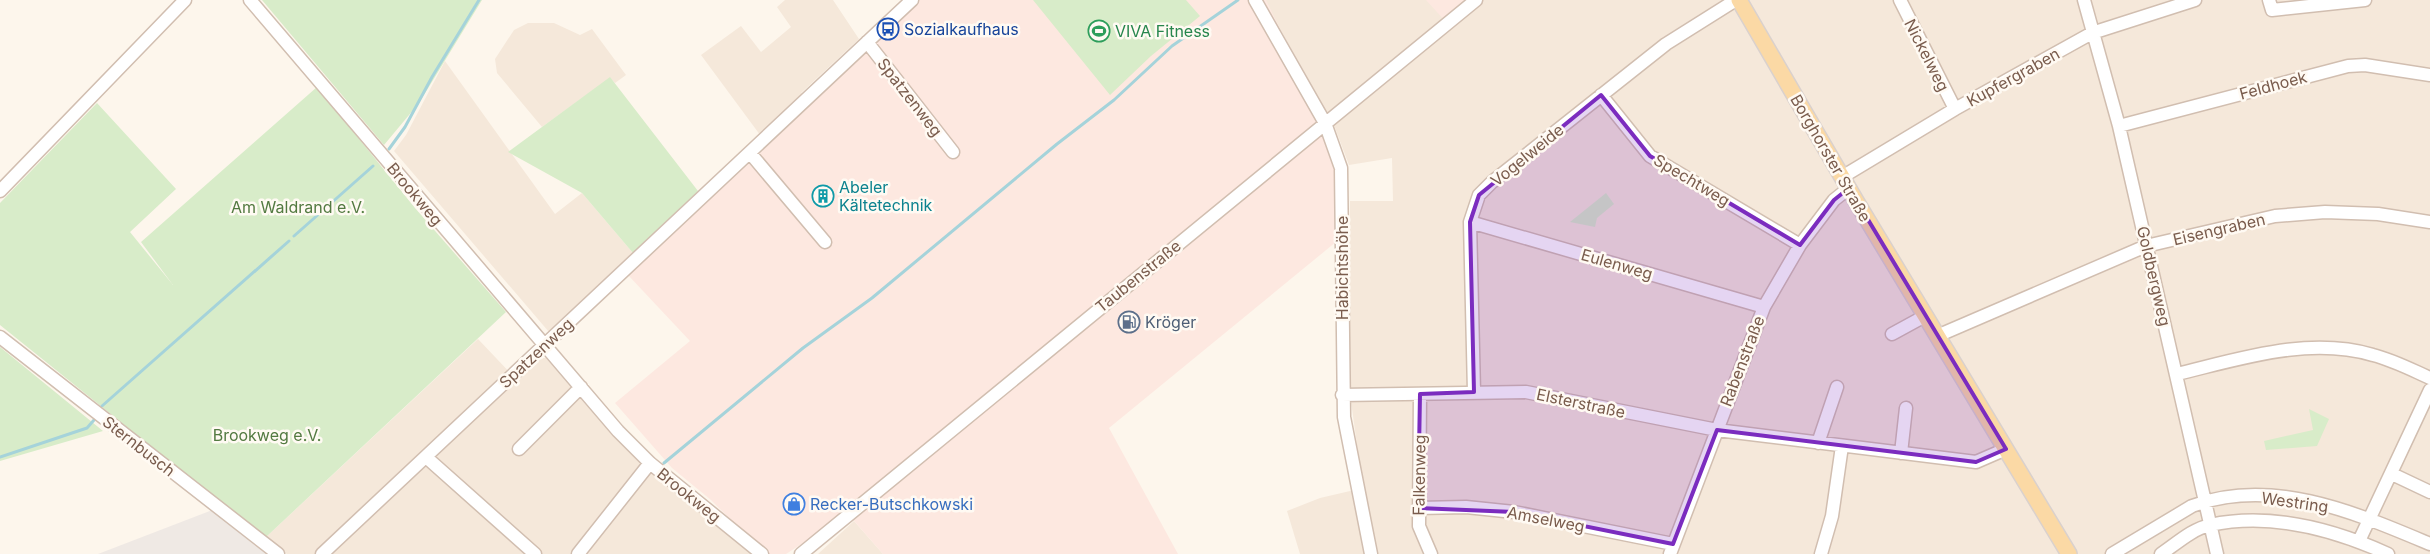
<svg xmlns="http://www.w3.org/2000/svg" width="2430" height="554" viewBox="0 0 2430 554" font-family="Inter,sans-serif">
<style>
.residential{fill:#f5e8da}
.commercial{fill:#fde8e0}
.industrial{fill:#efe9e4}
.green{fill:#d8ecc9}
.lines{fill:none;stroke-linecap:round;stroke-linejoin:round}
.stream{stroke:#a5d3da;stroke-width:3}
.minor-casing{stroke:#d1beb0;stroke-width:15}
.major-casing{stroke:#dad1cd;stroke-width:18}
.minor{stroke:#fff;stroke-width:12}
.major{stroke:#fbd9a5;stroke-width:15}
.marked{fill:#7b2cbf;fill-opacity:0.2;stroke:#7b2cbf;stroke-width:4;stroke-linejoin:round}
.labels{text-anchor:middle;stroke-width:5;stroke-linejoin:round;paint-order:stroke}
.transit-label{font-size:16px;fill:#164399;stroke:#fffaf3;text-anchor:start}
.leisure-label{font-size:16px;fill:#27864d;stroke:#fffaf3;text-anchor:start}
.street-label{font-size:16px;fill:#7a5c4d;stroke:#fffaf3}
.culture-label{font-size:16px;fill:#0d838f;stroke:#fffaf3;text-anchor:start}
.park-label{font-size:16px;fill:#537a41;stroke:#fffaf3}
.service-label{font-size:16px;fill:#4e5e75;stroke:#fffaf3;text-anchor:start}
.shop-label{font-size:16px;fill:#366cbe;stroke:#fffaf3;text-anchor:start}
</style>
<rect width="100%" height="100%" fill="#fdf6ec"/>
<path class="residential" d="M785,0H833L859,39L801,93L813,101L766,143L701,55L741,26L761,52L791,27L777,7Z
M1264,0H2430V554H1300L1287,511L1320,498L1363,488L1349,387L1350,201H1393L1392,158L1349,165L1335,128Z
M528,23H554L580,35L592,29L626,75L615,83L610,78L542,127L497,73L495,59L514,30Z
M445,61L555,214L582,193L633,253L549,332L394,151L406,135Z
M478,339L517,380L541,358H546L634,457L755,554H287L265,538Z
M854,521L883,554H818Z"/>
<path class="commercial" d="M912,0H1266L1325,123L1334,167L1342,237L1109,428L1178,554H883L848,514L786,554H765L711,500L672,468L615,403L690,341L628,275Z
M1426,0H1476L1447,23Z"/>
<path class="industrial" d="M215,509L269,554H98Z"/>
<path class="green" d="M262,0H482L419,103L384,145Z
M1033,0H1186L1200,16L1151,56L1110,95Z
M610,77L698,191L633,253L582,193L508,152Z
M317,87L415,208L506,312L265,538L0,325V203L97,103L176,189L130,232L173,285L141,242Z
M1606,193L1614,204L1597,218L1595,227L1570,222Z
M0,347L103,431L0,461Z
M2309,409L2329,419L2317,446L2266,450L2264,441L2313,430Z"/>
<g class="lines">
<path class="stream" d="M389,149L405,127L432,77L479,0
M294,236L373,166
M102,406L289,241
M0,457L87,428L94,420
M664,463L803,348L872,298L1057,144L1114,100L1172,46L1238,0"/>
<g class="minor-casing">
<path id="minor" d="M250,0L618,431L650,463L762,554
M1255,0L1325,123L1341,168L1344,417L1371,554
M1900,0L1955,109
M2084,0L2119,126L2217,554
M2269,0L2272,10L2365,0
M867,42L953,152
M1601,95L1650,156L1800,245
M2119,126L2348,66L2365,65L2430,75
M750,153L825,242
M1842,177L1955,109L2092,33L2195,0
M0,191L185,0
M1470,222L1764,307
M1892,334L1925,316
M1937,336L2146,246L2275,216L2325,212L2378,214L2430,222
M0,337L278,554
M2177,374C2240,359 2308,336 2373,355C2393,360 2412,370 2430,378
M1474,392L1470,222L1479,195L1492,182L1666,44L1736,0
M1420,394L1419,526L1431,554
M1342,395L1526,392L1717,430L1976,462L2006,449
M1818,443L1837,387
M519,449L581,387
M1901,453L1906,408
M426,457L535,554
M2392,474L2430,492
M1418,508L1466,507L1514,512L1673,544
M2359,541L2430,390
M322,554L912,0
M578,554L650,463
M801,554L1476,0
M1670,554L1764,307L1800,245L1834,200L1849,188
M1821,554L1832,516L1842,446
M2112,554L2192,506C2272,476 2356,513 2430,544
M2161,554C2176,544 2192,529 2210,525C2271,512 2333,529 2388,554"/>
</g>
<g class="major-casing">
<path id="major" d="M1739,0L1856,201L2069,554"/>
</g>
<use href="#minor" class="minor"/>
<use href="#major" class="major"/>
</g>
<path class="marked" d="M1601,95L1650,156L1800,245L1834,200L1849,188L2006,449L1976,462L1717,430L1673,544L1514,512L1418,508L1420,394L1474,392L1470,222L1479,195Z"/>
<defs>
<g id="bus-ring" transform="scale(1.125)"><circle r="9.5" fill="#fffaf3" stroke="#1a4fb4" stroke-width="1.5"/><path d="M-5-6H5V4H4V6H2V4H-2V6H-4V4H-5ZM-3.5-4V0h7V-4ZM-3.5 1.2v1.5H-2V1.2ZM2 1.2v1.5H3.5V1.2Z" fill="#1a4fb4"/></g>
<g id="stadium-ring" transform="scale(1.125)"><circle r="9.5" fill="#fffaf3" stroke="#2e9e5b" stroke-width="1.5"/><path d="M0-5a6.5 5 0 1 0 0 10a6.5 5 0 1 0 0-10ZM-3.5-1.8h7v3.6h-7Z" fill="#2e9e5b"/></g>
<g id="building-ring" transform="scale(1.125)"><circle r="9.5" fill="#fffaf3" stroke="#0f9aa8" stroke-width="1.5"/><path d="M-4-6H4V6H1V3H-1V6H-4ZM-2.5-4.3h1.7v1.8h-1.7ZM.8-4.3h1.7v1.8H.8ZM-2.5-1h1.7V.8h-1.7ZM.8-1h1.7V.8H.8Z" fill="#0f9aa8"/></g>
<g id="fuel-ring" transform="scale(1.125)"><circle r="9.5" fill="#fffaf3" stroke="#5c6f8a" stroke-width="1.5"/><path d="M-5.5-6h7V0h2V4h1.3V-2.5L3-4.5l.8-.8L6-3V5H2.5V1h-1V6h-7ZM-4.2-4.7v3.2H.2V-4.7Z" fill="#5c6f8a"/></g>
<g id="shop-ring" transform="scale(1.125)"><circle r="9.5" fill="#fffaf3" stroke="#3f7fe0" stroke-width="1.5"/><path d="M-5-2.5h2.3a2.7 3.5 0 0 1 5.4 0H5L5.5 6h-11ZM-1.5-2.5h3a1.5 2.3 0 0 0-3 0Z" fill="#3f7fe0"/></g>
</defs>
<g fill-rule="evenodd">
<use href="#bus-ring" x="888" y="29"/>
<use href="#stadium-ring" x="1099" y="31"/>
<use href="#building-ring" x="823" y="196"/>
<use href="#fuel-ring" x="1129" y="322"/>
<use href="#shop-ring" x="794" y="504"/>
</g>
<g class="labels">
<g class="transit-label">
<text x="904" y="35">Sozialkaufhaus</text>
</g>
<g class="leisure-label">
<text x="1115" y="37">VIVA Fitness</text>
</g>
<g class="street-label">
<text transform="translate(1927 55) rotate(63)" y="6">Nickelweg</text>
<text transform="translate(2013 77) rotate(-29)" y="6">Kupfergraben</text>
<text transform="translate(2273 85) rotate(-15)" y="6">Feldhoek</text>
<text transform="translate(910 97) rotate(52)" y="6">Spatzenweg</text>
<text transform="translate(1527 155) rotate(-39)" y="6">Vogelweide</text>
<text transform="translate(1831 158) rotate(60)" y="6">Borghorster Straße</text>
<text transform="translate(1692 180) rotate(31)" y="6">Spechtweg</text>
<text transform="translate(415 194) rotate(50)" y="6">Brookweg</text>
<text transform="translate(2219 229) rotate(-13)" y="6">Eisengraben</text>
<text transform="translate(1617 264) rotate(16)" y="6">Eulenweg</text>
<text transform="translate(1342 268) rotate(-90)" y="6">Habichtshöhe</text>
<text transform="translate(1138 276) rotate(-39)" y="6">Taubenstraße</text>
<text transform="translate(2154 276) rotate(77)" y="6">Goldbergweg</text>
<text transform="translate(536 353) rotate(-43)" y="6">Spatzenweg</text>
<text transform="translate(1742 361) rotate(-69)" y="6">Rabenstraße</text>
<text transform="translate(1581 403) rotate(12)" y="6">Elsterstraße</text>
<text transform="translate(139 446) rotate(38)" y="6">Sternbusch</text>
<text transform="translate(1419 475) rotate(-89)" y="6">Falkenweg</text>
<text transform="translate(689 495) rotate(39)" y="6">Brookweg</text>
<text transform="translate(2295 502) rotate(8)" y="6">Westring</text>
<text transform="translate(1546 519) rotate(11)" y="6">Amselweg</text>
</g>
<g class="culture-label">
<text x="839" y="193">Abeler<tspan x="839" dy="18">Kältetechnik</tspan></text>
</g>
<g class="park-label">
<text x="298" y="213">Am Waldrand e.V.</text>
<text x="267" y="441">Brookweg e.V.</text>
</g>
<g class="service-label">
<text x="1145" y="328">Kröger</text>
</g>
<g class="shop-label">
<text x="810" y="510">Recker-Butschkowski</text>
</g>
</g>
</svg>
